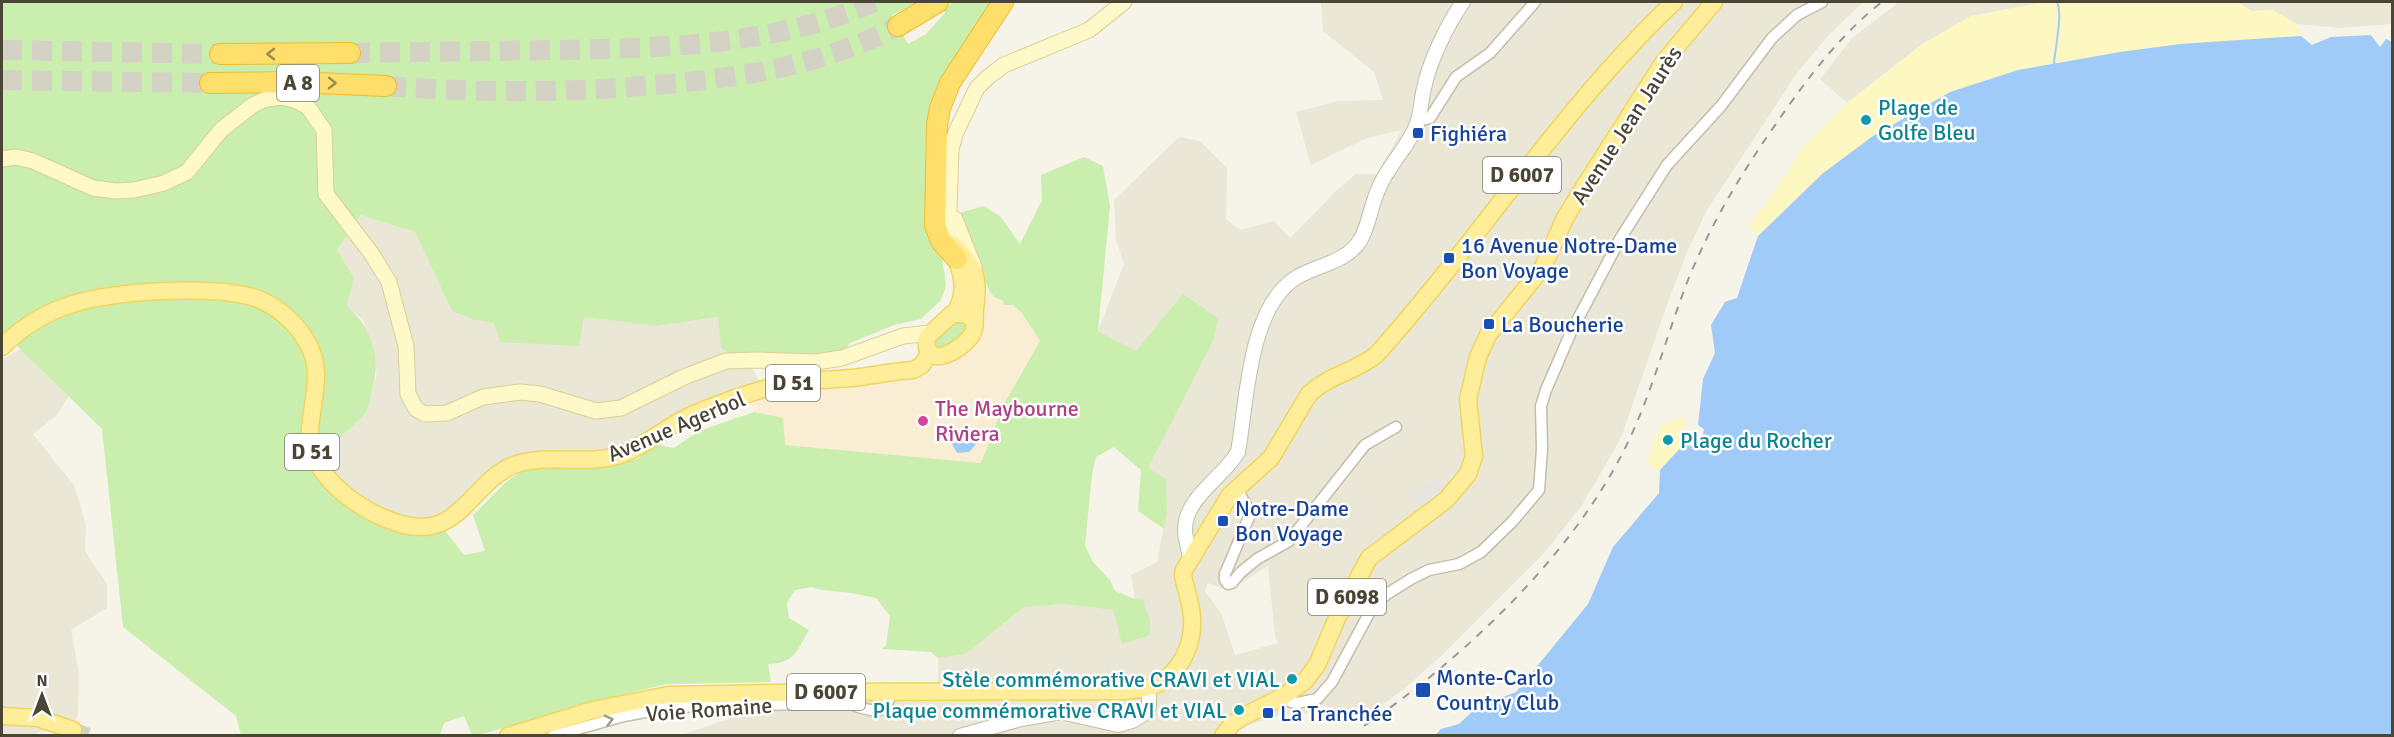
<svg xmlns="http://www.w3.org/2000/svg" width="2394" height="737" viewBox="0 0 2394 737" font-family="Signika,sans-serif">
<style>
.residential{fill:#eae7d7;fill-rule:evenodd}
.commercial{fill:#f9eed3}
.green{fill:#caeeae}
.sand{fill:#fdf7c2}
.parking{fill:#e7e5e1}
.water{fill:#a0caf8}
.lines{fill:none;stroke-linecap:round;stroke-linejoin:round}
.stream{stroke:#a0caf8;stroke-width:2}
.primary-tunnel{stroke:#d4d1c5;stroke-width:16;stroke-dasharray:16 8;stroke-linecap:butt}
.motorway-tunnel{stroke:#d4d1c5;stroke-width:20;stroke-dasharray:20 10;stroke-linecap:butt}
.minor-casing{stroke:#c3bdaa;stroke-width:13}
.tertiary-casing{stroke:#c3bdaa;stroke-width:16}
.secondary-casing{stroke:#dad095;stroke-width:17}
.primary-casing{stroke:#f0d55d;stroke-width:19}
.motorway-casing{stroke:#edbd2c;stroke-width:22}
.minor{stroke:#fff;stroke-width:10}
.tertiary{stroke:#fff;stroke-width:14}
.secondary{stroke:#fff9ca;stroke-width:15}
.primary{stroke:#fe9;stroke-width:16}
.motorway{stroke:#ffdf6b;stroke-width:20}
.rail{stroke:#999;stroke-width:2;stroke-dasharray:8 8;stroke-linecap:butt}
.oneway{stroke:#9c8a4e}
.oneway2{stroke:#9c9990}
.culture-dot{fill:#0f9aa8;stroke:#fff;stroke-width:2}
.transit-dot{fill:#1a4fb4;stroke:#fff;stroke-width:2}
.hotel-dot{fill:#d1479c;stroke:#fff;stroke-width:2}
.labels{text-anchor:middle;stroke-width:5;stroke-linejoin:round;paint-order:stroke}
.shield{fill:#fff;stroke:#817d72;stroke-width:1.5}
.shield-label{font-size:21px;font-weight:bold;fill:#4b4536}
.culture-label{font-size:22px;fill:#0d838f;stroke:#fff;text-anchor:start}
.street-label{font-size:22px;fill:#4b4536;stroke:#fff}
.transit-label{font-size:22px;fill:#164399;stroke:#fff;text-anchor:start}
.hotel-label{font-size:22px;fill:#b23c85;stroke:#fff;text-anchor:start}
</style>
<rect width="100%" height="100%" fill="#f6f4e9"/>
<path class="residential" d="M1321,2H1863L1827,37L1797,73L1707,210L1687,252L1665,310L1621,438L1581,507L1542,555L1441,656L1404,689L1360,721L1323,705L1307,713L1280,715L1240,728L1234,735L678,736L747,713L856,698H938V658L966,654L1024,607L1063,604L1114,610L1135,599L1131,575L1157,562L1167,512L1166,479L1147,468L1213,341L1136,352L1098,331L1124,264L1116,240L1114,200L1179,137L1200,141L1227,168L1226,219L1240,230L1274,221L1290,238L1336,191L1356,174H1377L1402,130L1367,138L1311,165L1296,112L1338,101L1383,100L1374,72L1323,31ZM1268,566L1275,636L1278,643L1235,655L1222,615L1205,591L1208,583L1229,591Z
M1899,2H2044L1971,16L1921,45L1847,103L1820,79L1852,38Z
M2237,2H2392V24L2340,28L2297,24L2272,10L2252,11Z
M362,215L415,232L452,311L474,320L494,323L584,317L657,326L719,317L752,367L760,384L629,444L591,453H531L507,459L483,475L462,501L440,515L409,521L383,512L340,480L322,453L365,412L377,374L373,343L362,319L347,306L354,278L337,250Z
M48,335L78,381L57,415L33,434L74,485L86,525L85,551L107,584V608L71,630L79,674L78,714L69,735L49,731L39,732L35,735L2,736V359Z"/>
<path class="commercial" d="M988,288L994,297L1013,305L1022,313L1040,342L1003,406L981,463L784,445L765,413L754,412L752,402L779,391L792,388L918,378L955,360L976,343L981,334L982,317Z"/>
<path class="green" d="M2,2H921L892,15L908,44L926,34L945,13L943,10L953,2H992L948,76L941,253L946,283L945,290L940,301L921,319L894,325L850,343L845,350L752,367L721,348L718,317L657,326L584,317L579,346L500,342L494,323L474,320L452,311L415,232L361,215L337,250L354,278L347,306C374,330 382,359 371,394C370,399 369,407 366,412C358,424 321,453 309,460L366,516L443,528L464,555L485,551L473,515L508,480L521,472L536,469L608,467L639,458L654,444L674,448L699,431L754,412L783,418L785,445L981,463L1003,406L1040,341L1022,313L1013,305H1004L1003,301L994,297L988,288L959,213L984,206L1001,217L1020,244L1042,200L1041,175L1084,157L1103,166L1110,206L1098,331L1136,351L1183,294L1218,318L1213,341L1148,468L1166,479L1167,512L1164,529L1138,511L1141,470L1114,447L1096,457L1092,474L1085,546L1093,562L1110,580L1115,591L1135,599L1143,600L1150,620V635L1122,644L1113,610L1063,604L1024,607L966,654L938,658L931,652L882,649L886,645L890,616L876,598L851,593L822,590L812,587L795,590L787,603L789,618L809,630C796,652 795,663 768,664L771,682L667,684L583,704L476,736L472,735L464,716L444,723L440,735H241L236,716L123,627L102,429L5,334L2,336Z
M959,319L968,324L967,331L944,350H939L934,345L936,337Z"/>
<path class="sand" d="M2044,2H2237L2252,11L2272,10L2297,24L2301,36L2180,44L2120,52L2018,70L1950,92L1873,136L1822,174L1758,236L1748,226L1771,197L1804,146L1847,103L1921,45L1971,16Z
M1682,417L1687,422L1680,435L1683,445L1660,470L1650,466L1648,458L1661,426Z"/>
<path class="parking" d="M1435,479L1450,486L1424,510L1410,496Z"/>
<path class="water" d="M2371,35L2380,47L2386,39L2392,42V735H1435L1441,729L1459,724L1477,707L1516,692L1588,604L1613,547L1659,493L1660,470L1683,445L1701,447L1704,429L1698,425L1703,379L1715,353L1711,325L1725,302L1737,298L1758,236L1822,174L1873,136L1950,92L2018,70L2120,52L2180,44L2301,36L2312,45L2331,37Z
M965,437L976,439L978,442L969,452L957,453L952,444Z"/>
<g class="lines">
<path class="stream" d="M2054,64C2055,47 2063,15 2057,2"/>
<path class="primary-tunnel" d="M73,730L89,736"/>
<path class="motorway-tunnel" d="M2,50L220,54
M350,53C419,52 487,51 556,50C663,48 774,46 874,2
M2,80L210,83
M386,86C476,93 566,93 656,85C743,77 819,67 898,26"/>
<g class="minor-casing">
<path id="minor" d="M1418,121L1430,118L1456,77L1490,53L1535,2
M1236,488L1249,510V517L1225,574V580L1228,584L1232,583L1240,573L1257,559L1289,541L1365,445L1396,427
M1284,696L1291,702L1297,703L1317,699L1332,682L1373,606L1387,594L1411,579L1429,570L1459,564L1481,552L1512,522L1539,490L1542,449L1541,406L1546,390L1571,332L1620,239L1667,165L1721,106L1772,38L1797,15L1822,2
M553,736L624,716L672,707L847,703C864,708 888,722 890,691"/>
</g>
<g class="tertiary-casing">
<path id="tertiary" d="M1192,555L1189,553C1188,546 1185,537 1185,530C1185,497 1223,478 1238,452C1247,402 1248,311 1294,279C1316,264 1348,264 1362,237C1369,223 1371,206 1378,190C1387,166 1408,148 1417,124C1421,113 1421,100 1424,88C1430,60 1447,25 1463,2
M960,736L1021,719L1061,712L1118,725L1132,721L1142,715L1149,706V687"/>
</g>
<g class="secondary-casing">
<path id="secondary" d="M2,159L16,157L33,161L93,188L116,191L134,190L164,183L187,172L221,130L253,105L266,99L282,97L297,101L308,107L324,130L326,194L371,253L389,282L406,346L408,394L416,409L425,414L447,413L483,397L520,392L540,394L596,411L621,408L684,377L726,361L756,360L816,362L842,358L903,336L930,333
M955,219L974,267
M952,244L949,213L951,149L956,132L977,88L988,77L1004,65L1089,30L1124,2"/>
</g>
<g class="primary-casing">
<path id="primary" d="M952,244C975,267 980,276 975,309C974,317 976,325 973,332C966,349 922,374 927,337L952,314H966L974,321
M954,251C962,273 968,292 955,313
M2,347C22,327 46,312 73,304C113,291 212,285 252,297C275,304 295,321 307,342C324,371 312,399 310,430C307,475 361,513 401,524C460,541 471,482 514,465C547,453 586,466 620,455C646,446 668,425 694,414C720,403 750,392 779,385C802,380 827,380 851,378C872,376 892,371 913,370L922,365L930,352
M2,716L38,718L73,730
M508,736L593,710L668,695L837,692L1125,691C1134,690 1144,689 1153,686C1180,675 1194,645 1192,617C1191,603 1186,589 1183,576L1184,570L1230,495L1271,458L1309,394C1332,373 1356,372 1377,354C1480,239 1562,108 1674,2
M1223,736L1232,724L1242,717L1284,696L1305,681L1317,665L1337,618L1369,558L1446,500L1468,474L1474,456L1468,399L1478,357L1488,335L1543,267L1565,218L1584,187L1663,63L1714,2"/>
</g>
<g class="motorway-casing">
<path id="motorway" d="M898,26L938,2
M220,54L350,53
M210,83L294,82L386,86
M957,259L941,241L935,225L937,125L940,108L950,83L1003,2"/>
</g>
<use href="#minor" class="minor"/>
<use href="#tertiary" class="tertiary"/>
<use href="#secondary" class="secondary"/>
<use href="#primary" class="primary"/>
<use href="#motorway" class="motorway"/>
<path class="rail" d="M1364,726C1460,661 1565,562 1620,458C1650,402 1665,339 1688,280C1712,221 1744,169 1780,118C1810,75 1841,34 1882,2"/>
</g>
<defs><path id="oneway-chevron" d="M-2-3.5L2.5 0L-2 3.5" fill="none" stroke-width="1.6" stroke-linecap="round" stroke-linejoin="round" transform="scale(1.5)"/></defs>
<g class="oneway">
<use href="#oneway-chevron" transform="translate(271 54) rotate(180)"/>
<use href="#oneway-chevron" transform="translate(332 83) rotate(1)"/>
</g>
<use class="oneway2" href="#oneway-chevron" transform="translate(609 720) rotate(-15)"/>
<g class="culture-dot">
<circle cx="1866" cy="120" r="6"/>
<circle cx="1668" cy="440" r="6"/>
<circle cx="1292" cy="679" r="6"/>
<circle cx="1239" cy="710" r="6"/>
</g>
<g class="transit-dot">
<rect x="1412" y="127" width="12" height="12" rx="3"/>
<rect x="1443" y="252" width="12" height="12" rx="3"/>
<rect x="1483" y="318" width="12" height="12" rx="3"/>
<rect x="1217" y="515" width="12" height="12" rx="3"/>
<rect x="1415" y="682" width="16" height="16" rx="3"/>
<rect x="1262" y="707" width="12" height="12" rx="3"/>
</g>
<circle class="hotel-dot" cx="923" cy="421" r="6"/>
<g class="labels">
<g class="shield">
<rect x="277" y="65" width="42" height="36" rx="4.5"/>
<rect x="1483" y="157" width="78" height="36" rx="4.5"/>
<rect x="766" y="365" width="54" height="36" rx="4.5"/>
<rect x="285" y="434" width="54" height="36" rx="4.5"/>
<rect x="1308" y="579" width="78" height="36" rx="4.5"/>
<rect x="787" y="674" width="78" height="36" rx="4.5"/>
</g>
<g class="shield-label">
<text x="298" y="90">A 8</text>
<text x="1522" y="182">D 6007</text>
<text x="793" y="390">D 51</text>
<text x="312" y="459">D 51</text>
<text x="1347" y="604">D 6098</text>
<text x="826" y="699">D 6007</text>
</g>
<g class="culture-label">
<text x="1878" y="115">Plage de<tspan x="1878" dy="25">Golfe Bleu</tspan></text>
<text x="1680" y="448">Plage du Rocher</text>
<text x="1280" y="687" text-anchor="end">Stèle commémorative CRAVI et VIAL</text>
<text x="1227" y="718" text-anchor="end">Plaque commémorative CRAVI et VIAL</text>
</g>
<g class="street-label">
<text transform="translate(1626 125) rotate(-57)" y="8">Avenue Jean Jaurès</text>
<text transform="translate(676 426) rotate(-23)" y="8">Avenue Agerbol</text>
<text transform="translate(709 709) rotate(-4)" y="8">Voie Romaine</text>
</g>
<g class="transit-label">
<text x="1430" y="141">Fighiéra</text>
<text x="1461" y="253">16 Avenue Notre-Dame<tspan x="1461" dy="25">Bon Voyage</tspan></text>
<text x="1501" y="332">La Boucherie</text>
<text x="1235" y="516">Notre-Dame<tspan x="1235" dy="25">Bon Voyage</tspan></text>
<text x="1436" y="685">Monte-Carlo<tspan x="1436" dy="25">Country Club</tspan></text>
<text x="1280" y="721">La Tranchée</text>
</g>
<g class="hotel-label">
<text x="935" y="416">The Maybourne<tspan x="935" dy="25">Riviera</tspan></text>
</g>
</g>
<rect width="2394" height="737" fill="none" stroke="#4b4536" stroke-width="6"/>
<g transform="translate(42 695)" stroke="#ffffff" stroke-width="4.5" paint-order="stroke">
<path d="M0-4.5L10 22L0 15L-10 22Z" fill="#4b4536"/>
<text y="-9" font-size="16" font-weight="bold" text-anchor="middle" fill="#4b4536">N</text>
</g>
</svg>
